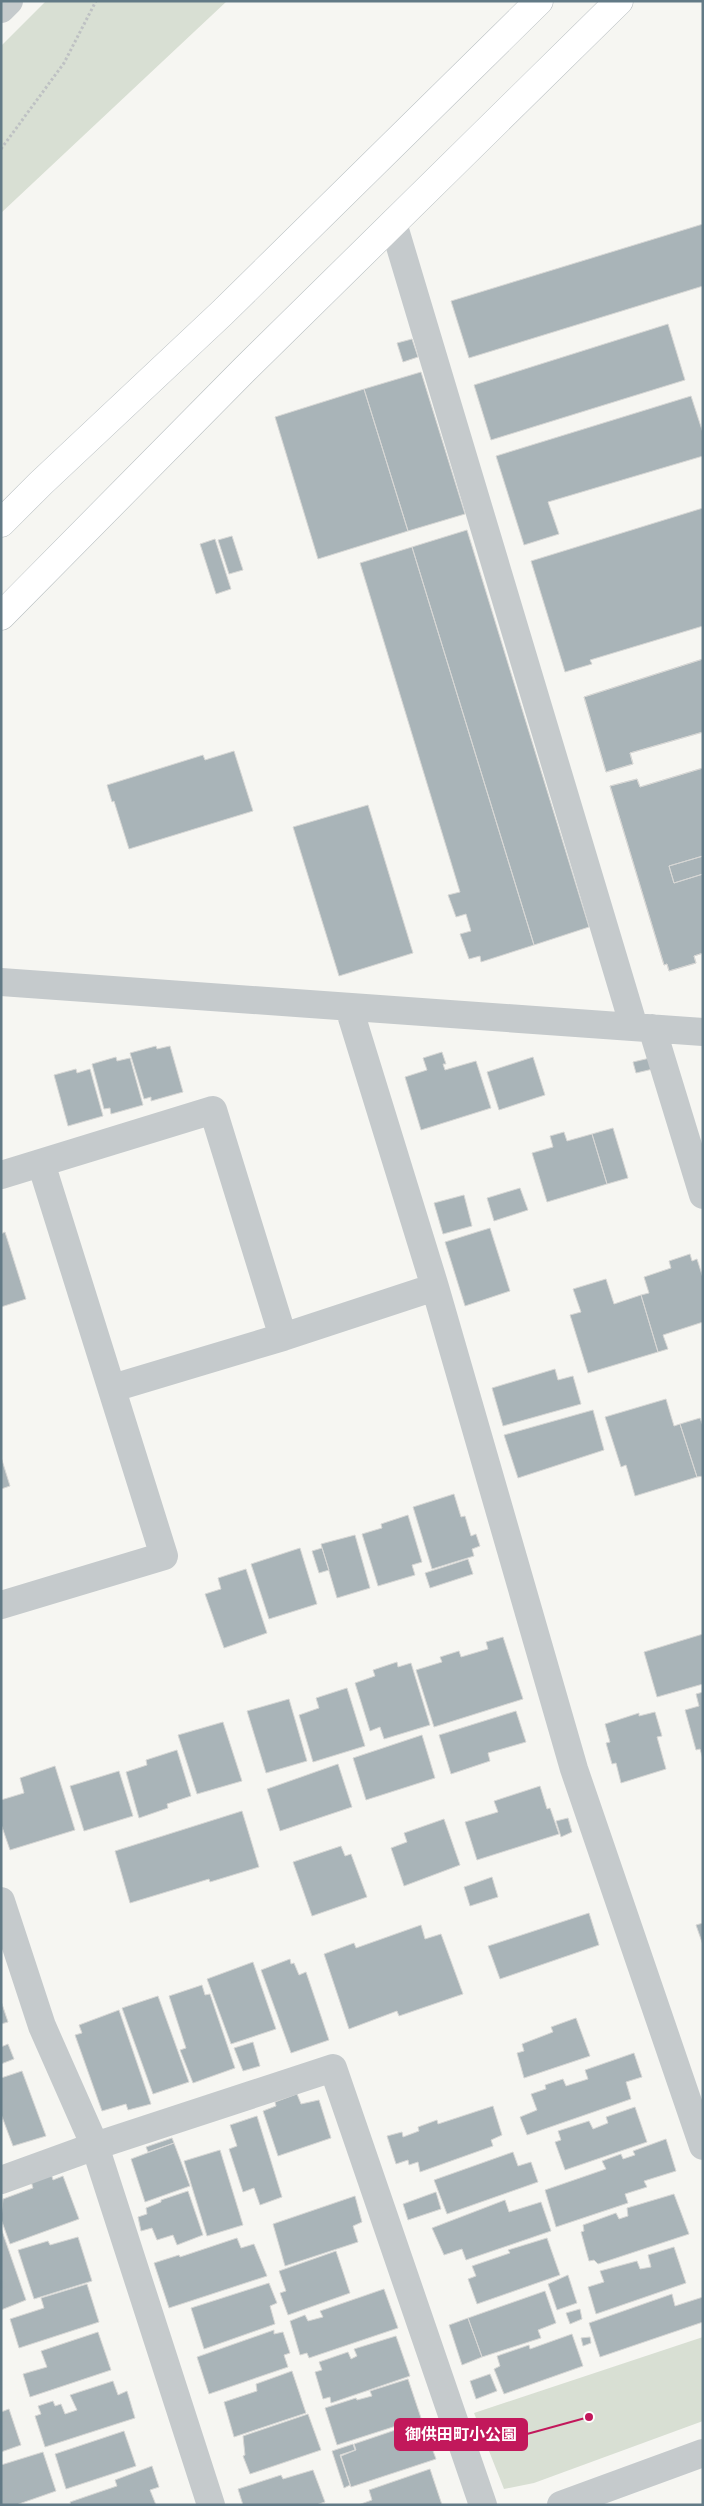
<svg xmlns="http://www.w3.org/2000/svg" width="704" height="2506" viewBox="0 0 704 2506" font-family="'Varela Round','Noto Sans JP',sans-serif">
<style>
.green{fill:#d8dfd3}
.building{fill:#a9b4b8;stroke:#d7d7d5}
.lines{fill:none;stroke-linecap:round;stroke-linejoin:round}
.secondary-casing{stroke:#b5bcbf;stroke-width:29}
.path{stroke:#bec1c3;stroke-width:3;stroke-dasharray:2.5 2.5;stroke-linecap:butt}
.street{stroke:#c5cacc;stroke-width:28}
.secondary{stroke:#fff;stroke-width:28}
.leader{fill:none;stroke:#c2185b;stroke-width:2}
.callout-dot{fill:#c2185b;stroke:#fff;stroke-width:2}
.callout{fill:#c2185b;stroke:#c2185b;stroke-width:2}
.callout-label{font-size:16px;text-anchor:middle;font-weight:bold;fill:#fff}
</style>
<rect width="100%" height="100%" fill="#f6f6f2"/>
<path class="green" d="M46,1H227L1,213V46Z
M703,2337V2421L534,2483L504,2489L474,2413Z"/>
<path class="building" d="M703,224V286L469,358L451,301Z
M668,324L685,380L491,440L474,385Z
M412,339L418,357L403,362L397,343Z
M421,372L465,514L408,531L364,389Z
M364,389L408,531L318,559L275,417Z
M691,396L703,433V456L548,502L559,534L524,545L496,456Z
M703,508V626L590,660L592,664L565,672L531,561Z
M467,530L589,927L534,945L412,547Z
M232,536L243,570L229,574L218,540Z
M215,539L231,589L216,594L200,544Z
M412,547L534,945L481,962L480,956L469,959L460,934L471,931L466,914L456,917L448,895L460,892L360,563Z
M703,659V732L630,753L633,764L606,772L584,697Z
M703,659V732L630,753L633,764L606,772L584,697Z
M234,751L253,811L129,849L114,801L112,802L107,785L203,755L205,760Z
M703,768V856L669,866L674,883L703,874V953L694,956L696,963L669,971L667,964L664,965L610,786L637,779L640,787Z
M703,768V953L694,956L696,963L669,971L667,964L664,965L610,786L637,779L640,787Z
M368,805L413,953L339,976L293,827Z
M703,856V874L674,883L669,866Z
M156,1046L157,1049L170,1046L183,1092L151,1101V1097L144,1099L130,1053Z
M442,1052L446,1064H443L445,1070L476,1061L491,1108L421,1130L405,1077L427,1070L423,1058Z
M116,1057L117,1061L130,1058L143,1105L111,1114L110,1108L104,1109L92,1064Z
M533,1057L545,1095L499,1110L487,1072Z
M650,1058L653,1069L636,1073L633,1062Z
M76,1069L77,1073L90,1069L103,1116L68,1126L54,1075Z
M613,1128L628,1178L607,1184L592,1134Z
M564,1132L567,1141L592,1134L607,1184L547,1202L532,1153L553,1147L550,1136Z
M520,1188L528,1210L494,1221L487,1198Z
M464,1195L472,1226L443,1234L434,1203Z
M490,1228L510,1291L465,1306L445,1242Z
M5,1232L26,1299L1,1307V1234Z
M690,1254L692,1261L697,1259L703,1278V1322L663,1335L668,1349L658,1352L641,1295L649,1293L644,1277L671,1268L669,1261Z
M606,1279L614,1304L641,1295L658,1352L588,1373L570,1315L581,1312L573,1289Z
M555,1369L558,1380L573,1376L581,1404L503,1426L492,1388Z
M666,1399L674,1426L680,1424L697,1477L635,1496L626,1465L621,1467L605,1417Z
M593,1410L604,1450L518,1478L504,1435Z
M700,1418L703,1426V1476L697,1477L680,1424Z
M1,1457L10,1486L1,1489Z
M454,1494L461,1517L465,1516L471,1536L476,1534L480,1546L472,1549L474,1556L432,1569L413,1507Z
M408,1515L422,1562L412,1565L415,1575L378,1586L362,1534L382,1528L381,1524Z
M355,1535L370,1588L337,1598L321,1544Z
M300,1548L317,1604L269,1619L251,1564Z
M322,1548L329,1570L319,1573L312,1551Z
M468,1559L473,1574L430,1588L425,1573Z
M246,1569L267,1633L224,1648L205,1594L221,1589L218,1578Z
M703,1634V1684L657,1697L644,1652Z
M503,1637L523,1699L434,1727L416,1670L442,1662L440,1657L459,1651L461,1657L488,1649L486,1642Z
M397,1662L398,1667L411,1663L430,1725L384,1739L380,1727L370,1731L355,1683L375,1676L373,1670Z
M347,1688L365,1746L313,1762L299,1715L319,1708L316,1698Z
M703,1692V1759L700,1749L696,1750L685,1710L699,1706L696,1694Z
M289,1699L307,1761L266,1773L247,1711Z
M516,1711L526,1742L488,1753L490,1761L451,1774L439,1735Z
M655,1712L662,1736L657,1737L666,1769L621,1783L616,1763L612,1764L606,1743L610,1742L605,1724L639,1713V1716Z
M223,1722L242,1781L197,1794L178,1735Z
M422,1735L435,1778L366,1800L353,1758Z
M177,1750L191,1796L167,1804L168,1808L139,1818L126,1772L147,1765L146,1760Z
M338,1764L352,1807L280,1831L267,1789Z
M55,1766L75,1830L10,1850L1,1824V1800L24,1793L20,1778Z
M119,1771L133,1816L84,1831L70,1786Z
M540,1786L547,1809L550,1808L559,1834L477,1860L465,1822L498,1812L494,1801Z
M242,1811L259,1867L210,1882L209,1879L130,1903L115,1851Z
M568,1818L572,1832L561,1837L556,1821Z
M444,1819L460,1865L404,1886L391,1848L407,1842L404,1833Z
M341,1846L345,1856L351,1854L367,1897L312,1916L293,1862Z
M492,1877L498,1897L470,1906L464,1887Z
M589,1913L599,1945L500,1979L488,1946Z
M703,1923V1945L696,1925Z
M421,1925L425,1939L441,1934L463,1994L399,2016L397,2011L349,2029L324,1954L354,1943L356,1948Z
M290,1959L291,1964L294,1963L299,1975L306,1972L329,2040L291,2053L261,1970Z
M253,1962L276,2029L231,2044L207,1979Z
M202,1985L205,1995L210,1994L235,2068L193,2083L180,2050L186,2048L169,1996Z
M158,1996L189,2082L153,2094L122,2008Z
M1,2001L8,2022L1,2024Z
M119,2010L151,2104L128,2110L126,2104L102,2111L75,2035L82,2033L79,2025Z
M576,2018L590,2056L524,2078L517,2053L524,2051L522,2044L553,2032L551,2027Z
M253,2042L260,2066L243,2071L234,2048Z
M8,2044L14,2059L1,2064V2047Z
M634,2053L642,2077L626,2082L631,2099L527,2135L520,2117L537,2110L531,2094L546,2089L545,2085L563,2079L566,2086L588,2079L585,2070Z
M22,2071L46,2136L13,2146L1,2114V2078Z
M297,2094L301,2104L319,2100L331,2138L278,2156L263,2111L276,2106L275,2102Z
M493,2106L502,2135L491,2140L493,2146L420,2172L418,2162L409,2165L408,2160L396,2164L387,2136L402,2132L403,2137L419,2131L418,2127L437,2120L438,2124Z
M635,2107L647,2142L565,2170L555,2142L561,2140L558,2131L589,2121L593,2129L608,2123L606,2117Z
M257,2116L282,2197L260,2205L254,2188L243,2192L229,2149L237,2146L230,2125Z
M172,2138L174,2143L148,2152L146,2147Z
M666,2139L676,2171L644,2181L647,2187L625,2194L628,2203L556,2227L545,2190L606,2169L602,2161L621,2154L623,2159L635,2155L633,2151Z
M174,2143L190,2186L145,2202L131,2159Z
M220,2150L243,2225L207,2236L184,2161Z
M513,2152L518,2166L531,2162L538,2182L447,2214L434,2180Z
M51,2173L53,2180L63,2176L79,2219L10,2244L1,2219L3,2199L33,2188L31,2181Z
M188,2191L203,2235L177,2245L173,2235L157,2240L152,2228L141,2231L138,2217L147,2214L146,2208L161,2202V2200Z
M436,2192L441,2209L408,2220L403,2204Z
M674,2194L689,2234L598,2264L594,2260L589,2261L581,2232L584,2231L583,2225L616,2213L619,2219L628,2216L627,2208Z
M355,2196L362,2222L353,2226L358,2242L285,2266L273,2224Z
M505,2200L509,2212L541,2202L551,2231L466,2260L462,2249L444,2255L432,2228Z
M1,2228L26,2300L1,2310Z
M78,2237L92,2281L34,2299L18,2250L48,2241L50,2245Z
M237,2238L241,2248L254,2244L267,2276L169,2308L154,2263L179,2255L180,2257Z
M547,2238L560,2275L477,2304L468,2279L476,2276L472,2266L510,2253L508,2250Z
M674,2247L686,2283L596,2314L588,2287L604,2282L600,2271L637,2261L640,2269L651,2267L648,2255Z
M336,2251L350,2293L288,2315L280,2293L286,2291L279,2271Z
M568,2275L577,2303L557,2310L548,2284Z
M269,2283L277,2303L270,2306L275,2324L204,2349L191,2308Z
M87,2284L99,2322L19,2348L10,2319L44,2308L41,2298Z
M384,2289L398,2328L309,2358L307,2353L300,2355L290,2321L305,2315L308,2321L323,2317L320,2311Z
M545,2291L556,2323L538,2330L541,2338L482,2357L468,2318Z
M672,2294L675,2306L703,2297V2322L600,2357L589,2323Z
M580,2309L582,2319L570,2324L566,2313Z
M468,2318L482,2357L462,2365L449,2325Z
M274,2330V2334L283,2332L290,2353L284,2355L288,2367L209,2394L197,2357Z
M98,2332L111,2370L30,2397L23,2374L47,2367L41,2351Z
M572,2334L583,2366L504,2394L494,2369L500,2366L497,2356L529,2345L530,2349Z
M396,2336L410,2376L331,2403L330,2397L323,2399L315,2372L322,2370L319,2362L348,2352L351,2359L357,2356L354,2349Z
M590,2337L591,2343L583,2346L581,2338Z
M292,2371L306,2413L234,2437L224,2402L257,2391L256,2384Z
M490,2374L497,2391L476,2399L470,2381Z
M408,2379L421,2418L337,2445L325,2408L356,2398L357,2400L372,2396L370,2391Z
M113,2381L118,2395L127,2391L135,2418L45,2447L35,2416L41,2414L38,2406L53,2401L55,2406L61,2404L65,2414L77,2410L70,2395Z
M9,2409L21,2445L1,2452V2412Z
M308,2414L321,2450L250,2474L243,2456L245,2455L243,2436Z
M422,2421L436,2459L351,2487L341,2456L356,2450L354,2444Z
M124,2431L136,2466L66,2489L55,2454Z
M353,2444L355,2450L340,2455L350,2485L344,2488L332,2451Z
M43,2452L56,2491L16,2505H1V2465Z
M152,2466L159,2487L150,2490L156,2505H71L70,2502L117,2486L115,2480Z
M430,2469L442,2505H358L372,2500L369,2490Z
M313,2470L325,2502L316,2505H243L238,2489L281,2475L283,2479Z"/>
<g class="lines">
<g class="secondary-casing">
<path id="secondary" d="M1,523L41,483L222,313L539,1
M1,616L244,370L619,1"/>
</g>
<path class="path" d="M1,149L64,63L96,1"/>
<path class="street" d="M1,9L9,1
M393,223L634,1027
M1,982L703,1032
M349,1008L435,1287L574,1769L703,2146
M652,1028L703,1195
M1,1175L213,1110L283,1337
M113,1388L283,1337L435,1287
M1,1605L164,1556L41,1163
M1,1901L42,2026L95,2146L333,2068L483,2505
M1,2180L95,2146L211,2505
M561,2505L703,2453"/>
<use href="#secondary" class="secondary"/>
</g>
<path class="leader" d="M589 2417L527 2434"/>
<circle class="callout-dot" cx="589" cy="2417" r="5"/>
<rect class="callout" x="395" y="2419" width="132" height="31" rx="5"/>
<g class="callout-label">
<text x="461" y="2440">御供田町小公園</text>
</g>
<rect width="704" height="2506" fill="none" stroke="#627a86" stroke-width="5"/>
</svg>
